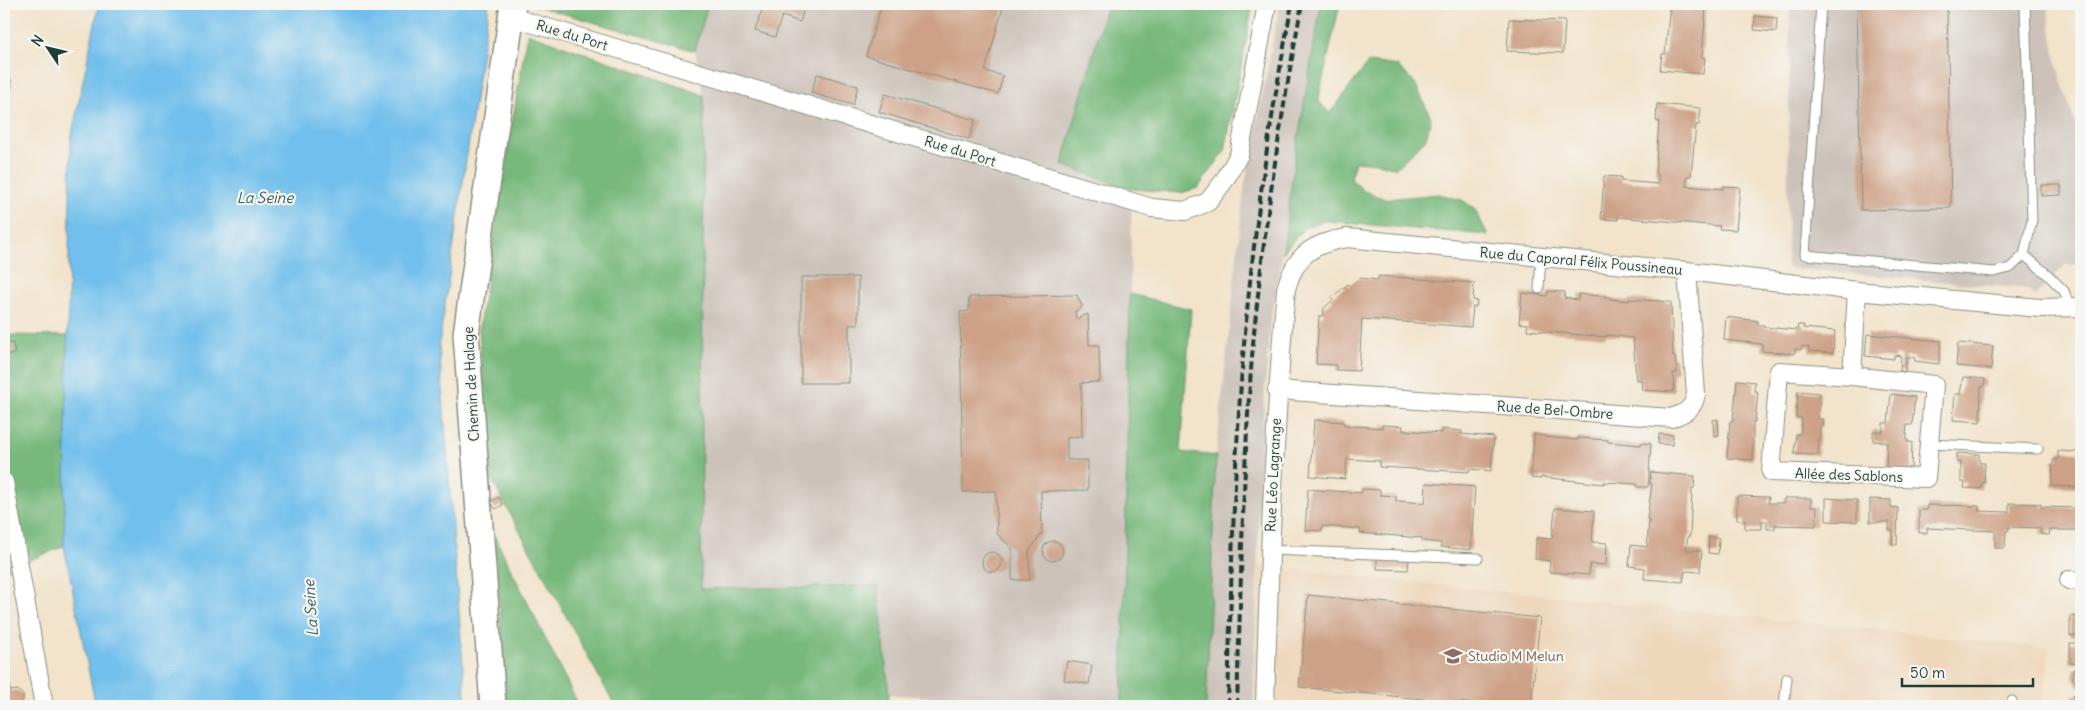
<svg xmlns="http://www.w3.org/2000/svg" width="2085" height="710" viewBox="0 0 2085 710" font-family="Delius,sans-serif">
<style>
.built{fill:#eed7bb}
.industrial{fill:#ccc2b9}
.forest{fill:#77b87b;stroke:#4b7a58}
.water{fill:#71bfec;stroke:#487e90}
.building{fill:#cda187}
.lines{fill:none;stroke-linecap:round;stroke-linejoin:round}
.lane-casing{stroke:#88907f;stroke-width:11}
.street-casing{stroke:#88907f;stroke-width:20}
.secondary-casing{stroke:#88907f;stroke-width:28}
.lane{stroke:#fff;stroke-width:9}
.street{stroke:#fff;stroke-width:18}
.secondary{stroke:#fff;stroke-width:25}
.rail{stroke:#1f3d34;stroke-width:4;stroke-dasharray:8 4;stroke-linecap:butt}
.labels{text-anchor:middle;stroke-width:4.5;stroke-linejoin:round;paint-order:stroke}
.street-label{font-size:14px;fill:#1f3d34;stroke:#f6f6f2}
.education-label{font-size:14px;fill:#785e54;stroke:#f6f6f2;text-anchor:start}
.water-label{font-size:15px;font-style:italic;fill:#345e62;stroke:#f6f6f2}
</style>
<rect width="100%" height="100%" fill="#f6f6f2"/>
<filter id="ink" filterUnits="userSpaceOnUse"><feTurbulence type="fractalNoise" baseFrequency=".02" numOctaves="2"/><feDisplacementMap in="SourceGraphic" scale="10" xChannelSelector="R" yChannelSelector="G"/><feConvolveMatrix kernelMatrix="1 2 1 2 8 2 1 2 1" color-interpolation-filters="sRGB"/></filter>
<filter id="wash" filterUnits="userSpaceOnUse"><feTurbulence type="fractalNoise" baseFrequency=".0096" numOctaves="4" result="noise"/><feDisplacementMap in="SourceGraphic" scale="20" xChannelSelector="R" yChannelSelector="G"/><feGaussianBlur stdDeviation="1.12" result="paint"/><feColorMatrix in="noise" values="0 0 0 0 0 0 0 0 0 0 0 0 0 0 0 0 0 1.4 0 .05"/><feComposite in="paint" operator="in"/></filter>
<g filter="url(#wash)">
<rect width="100%" height="100%" fill="#f2e3ca"/>
<path class="built" d="M1258,566L2050,648L2043,706H1253Z"/>
<path class="industrial" d="M708,4H1107L1063,165L1132,189L1122,706H1044L889,694L878,586L701,589L704,95L695,51Z
M1280,4H1321L1294,162L1283,253L1270,321L1261,446L1253,706H1206L1216,456L1244,189Z
M1790,4H2047L2057,67L2081,142V264L2065,265L2035,296L2027,289L1787,268Z"/>
<path class="forest" d="M530,4H708L695,51Z
M1107,4H1253L1225,151L1198,188L1181,193L1132,189L1062,165Z
M1321,4H1340L1318,101L1330,113L1369,62L1398,66L1415,83L1431,118L1426,139L1396,168L1378,163L1355,161L1351,179L1364,191L1385,199L1439,194L1462,200L1474,208L1488,235L1323,221L1304,228L1283,253L1294,162Z
M527,33L704,95L701,589L878,586L889,694L888,706H615L489,475L479,327Z
M1130,294L1191,309L1181,452L1216,456L1206,706H1122Z
M4,335L68,336L64,546L4,571Z
M494,535L579,706H507Z"/>
<path class="water" d="M99,4H489L439,345L466,706H94L95,703L64,546L71,139Z"/>
<g id="blocks">
<path class="building" d="M764,4H805L800,22L782,16L775,37L755,31Z
M882,4H1004L985,71L1003,76L998,94L866,56Z
M1670,4H1702L1706,5L1702,57L1705,58L1703,74L1660,70L1662,54H1665Z
M1857,4H1947L1951,208L1861,210Z
M1755,16L1777,18L1776,32L1754,30Z
M1509,19L1565,21L1563,53L1507,51Z
M817,74L858,86L853,105L811,93Z
M11,79V89L4,90V80Z
M885,94L975,120L969,139L879,112Z
M1657,104L1701,108L1699,125H1696L1691,176H1687L1686,186L1723,189V186L1740,187L1736,230L1719,229L1720,226L1618,217V220L1601,219L1604,176L1621,177V181L1658,184V174L1655,173L1659,121H1656Z
M2041,185H2061V195L2041,196Z
M1378,276L1474,283L1473,300L1477,301L1476,307L1473,306L1471,327L1362,319L1359,371L1336,370V365L1316,364L1319,316H1323L1324,308L1333,300L1331,298L1348,284L1350,286L1359,278L1378,280Z
M801,277H858V325H849V383H801Z
M1548,291L1565,292L1564,298L1578,300L1579,294L1610,297V299L1629,301V299L1671,302L1673,357H1675L1677,373H1673L1674,390L1672,392L1642,390L1641,380H1636L1633,338L1606,335V337L1527,330L1528,324L1519,323L1522,293L1547,296Z
M1077,295L1082,306L1079,310L1075,311L1076,319L1088,314L1089,345H1099L1100,382L1081,383L1082,437L1067,438V460H1088V490L1041,491L1042,533L1029,551L1030,580H1012V548L997,534L996,491L963,492L960,312L969,311V297Z
M1726,317L1758,321V325H1764V327L1797,330L1798,325H1804L1803,328L1835,331L1833,353L1809,351V347L1802,346L1801,350L1795,349L1794,354L1762,351V344L1724,340Z
M1867,334L1941,341L1939,364L1915,361L1914,357H1906L1905,372L1900,371L1901,356L1894,355V359L1865,356Z
M13,343L15,354L8,355L6,344Z
M1958,343L1993,346L1991,369L1956,366Z
M1963,377L1985,379L1984,387H1981L1980,422L1953,420L1955,394H1960Z
M1737,380L1755,382L1754,391L1758,392L1755,422H1753V460L1727,458L1730,421H1733Z
M1798,391L1820,393L1818,419H1823L1822,427H1820L1818,455L1794,454L1796,434H1800L1802,418L1796,417Z
M1891,394L1915,397L1912,425H1907L1906,434H1907V442H1912L1911,471L1886,470L1887,442L1873,441V431L1883,432V423H1888Z
M1718,419L1719,435L1714,436L1713,420Z
M1314,420L1344,422V425L1382,428V425L1403,426L1402,430L1441,433V429L1462,431L1461,434L1494,437L1491,471L1469,469V472L1379,467L1380,461L1347,459L1345,479L1310,476Z
M1534,434L1545,436V437L1578,440V438L1608,440V442L1641,445V443L1651,444L1648,487H1637V484L1604,482V484L1541,477V479L1531,478Z
M1659,434L1673,435L1672,445L1658,444Z
M2058,451L2079,452V487L2052,486L2053,460H2058Z
M1957,453L1979,454V463H1985L1984,483H1982L1981,489L1964,488L1965,482H1961V462H1957Z
M1651,472L1695,476L1694,488H1692L1690,536H1688L1686,550L1702,551L1700,572L1685,571L1683,582L1644,579L1645,568L1629,566L1631,545L1647,547L1649,519H1647L1652,484H1650Z
M1426,483L1475,487L1471,550L1441,547V543L1422,541V538L1360,533V529L1322,526V531L1305,530L1308,489L1361,493L1362,489L1380,490V495L1396,496V501L1425,503Z
M1737,496L1769,497L1768,503H1784V498H1811V507H1817L1816,526L1775,525V529H1767V521H1762V529H1745V521L1737,520Z
M499,497L503,505L495,509L491,502Z
M1826,498L1857,500V522L1826,521Z
M1870,499L1891,500V507L1898,508L1897,545L1892,544L1893,531L1889,530V522H1870Z
M2009,503L2041,504V507L2081,508V530H2050L2049,535L2040,534L2041,528L2009,527L2008,531H2006L2005,548H1995V531L1927,528V533H1919V510H1927V505L1979,506V511L2009,512Z
M1555,508L1594,511L1592,542L1607,543L1606,565L1590,564L1589,575L1549,572L1550,561L1535,559L1536,538L1552,539Z
M1709,537L1719,538L1718,554L1708,553Z
M1043 551a10 10 0 1 1 20 0a10 10 0 1 1-20 0Z
M982 562a10 10 0 1 1 20 0a10 10 0 1 1-20 0Z
M1377,558L1409,560L1408,570L1377,569Z
M1308,595L1540,618L1531,706H1496L1299,687Z
M2070,616L2081,617V636H2070Z
M2070,643H2081V663H2070Z
M1067,661L1092,665L1089,684L1064,680Z
M2073,669H2081V687H2079L2073,678Z
M4,676H7L10,691L18,690L23,695V700L20,704L4,706Z
M2073,695H2081V706H2073Z"/>
</g>
</g>
<g filter="url(#ink)">
<use href="#blocks" fill-opacity="0" stroke="#88907f" stroke-width="1"/>
<g class="lines">
<g class="lane-casing">
<path id="lane" d="M1821,4L1805,255L1994,272L2010,268L2024,255
M2025,4L2032,220L2024,255L2047,274L2064,291L2070,307
M1539,289L1541,257
M1929,444L2038,449
M1269,550L1478,558
M1784,706L1787,678
M2011,706L2012,701"/>
</g>
<g class="street-casing">
<path id="street" d="M511,17L1152,208L1185,211L1208,202L1224,181L1239,155L1267,4
M1852,376L1934,385L1926,478L1771,472L1779,371L1852,376L1857,291
M1277,390L1671,418C1685,413 1693,410 1696,394L1687,271
M4,482L44,706
M2069,580L2081,581
M1265,706C1269,567 1274,428 1286,289C1295,255 1313,243 1347,238L1687,271L1857,291L2040,308L2081,307"/>
</g>
<g class="secondary-casing">
<path id="secondary" d="M493,706L466,334L513,4"/>
</g>
<use href="#lane" class="lane"/>
<use href="#street" class="street"/>
<use href="#secondary" class="secondary"/>
<path class="rail" d="M1228,706C1231,582 1234,457 1245,333C1255,222 1271,112 1292,4
M1237,706C1241,582 1243,457 1254,333C1265,222 1281,113 1302,4"/>
</g>
</g>
<defs>
<g id="university-bare" transform="scale(1.5)"><path d="M0-5L7-2L0 1L-7-2ZM-4 1L0 2.5L4 1V4Q0 6-4 4Z" fill="#8d6e63" stroke="#f6f6f2" stroke-width="2.5" paint-order="stroke"/></g>
</defs>
<g fill-rule="evenodd">
<use href="#university-bare" x="1453" y="656"/>
</g>
<g class="labels">
<g class="street-label">
<text transform="translate(572 35) rotate(17)" y="5">Rue du Port</text>
<text transform="translate(960 151) rotate(17)" y="5">Rue du Port</text>
<text transform="translate(1581 261) rotate(5)" y="5">Rue du Caporal Félix Poussineau</text>
<text transform="translate(471 384) rotate(-93)" y="5">Chemin de Halage</text>
<text transform="translate(1555 410) rotate(4)" y="5">Rue de Bel-Ombre</text>
<text transform="translate(1273 475) rotate(-87)" y="5">Rue Léo Lagrange</text>
<text transform="translate(1849 475) rotate(2)" y="5">Allée des Sablons</text>
</g>
<g class="education-label">
<text x="1468" y="661">Studio M Melun</text>
</g>
<g class="water-label">
<text x="265" y="203">La Seine</text>
<text transform="translate(311 608) rotate(-94)" y="5">La Seine</text>
</g>
</g>
<rect width="2085" height="710" fill="none" stroke="#f6f6f2" stroke-width="20"/>
<g transform="translate(48 48) rotate(305)" stroke="#f6f6f2" stroke-width="4" paint-order="stroke">
<path d="M0-4L9 19L0 12L-9 19Z" fill="#1f3d34"/>
<text y="-8" font-size="14" font-weight="bold" text-anchor="middle" fill="#1f3d34">N</text>
</g>
<path d="M1902 678v8h131v-8" fill="none" stroke="#1f3d34" stroke-width="2.5"/>
<text x="1910" y="678" font-size="15" fill="#1f3d34" stroke="#f6f6f2" stroke-width="4" paint-order="stroke">50 m</text>
</svg>
